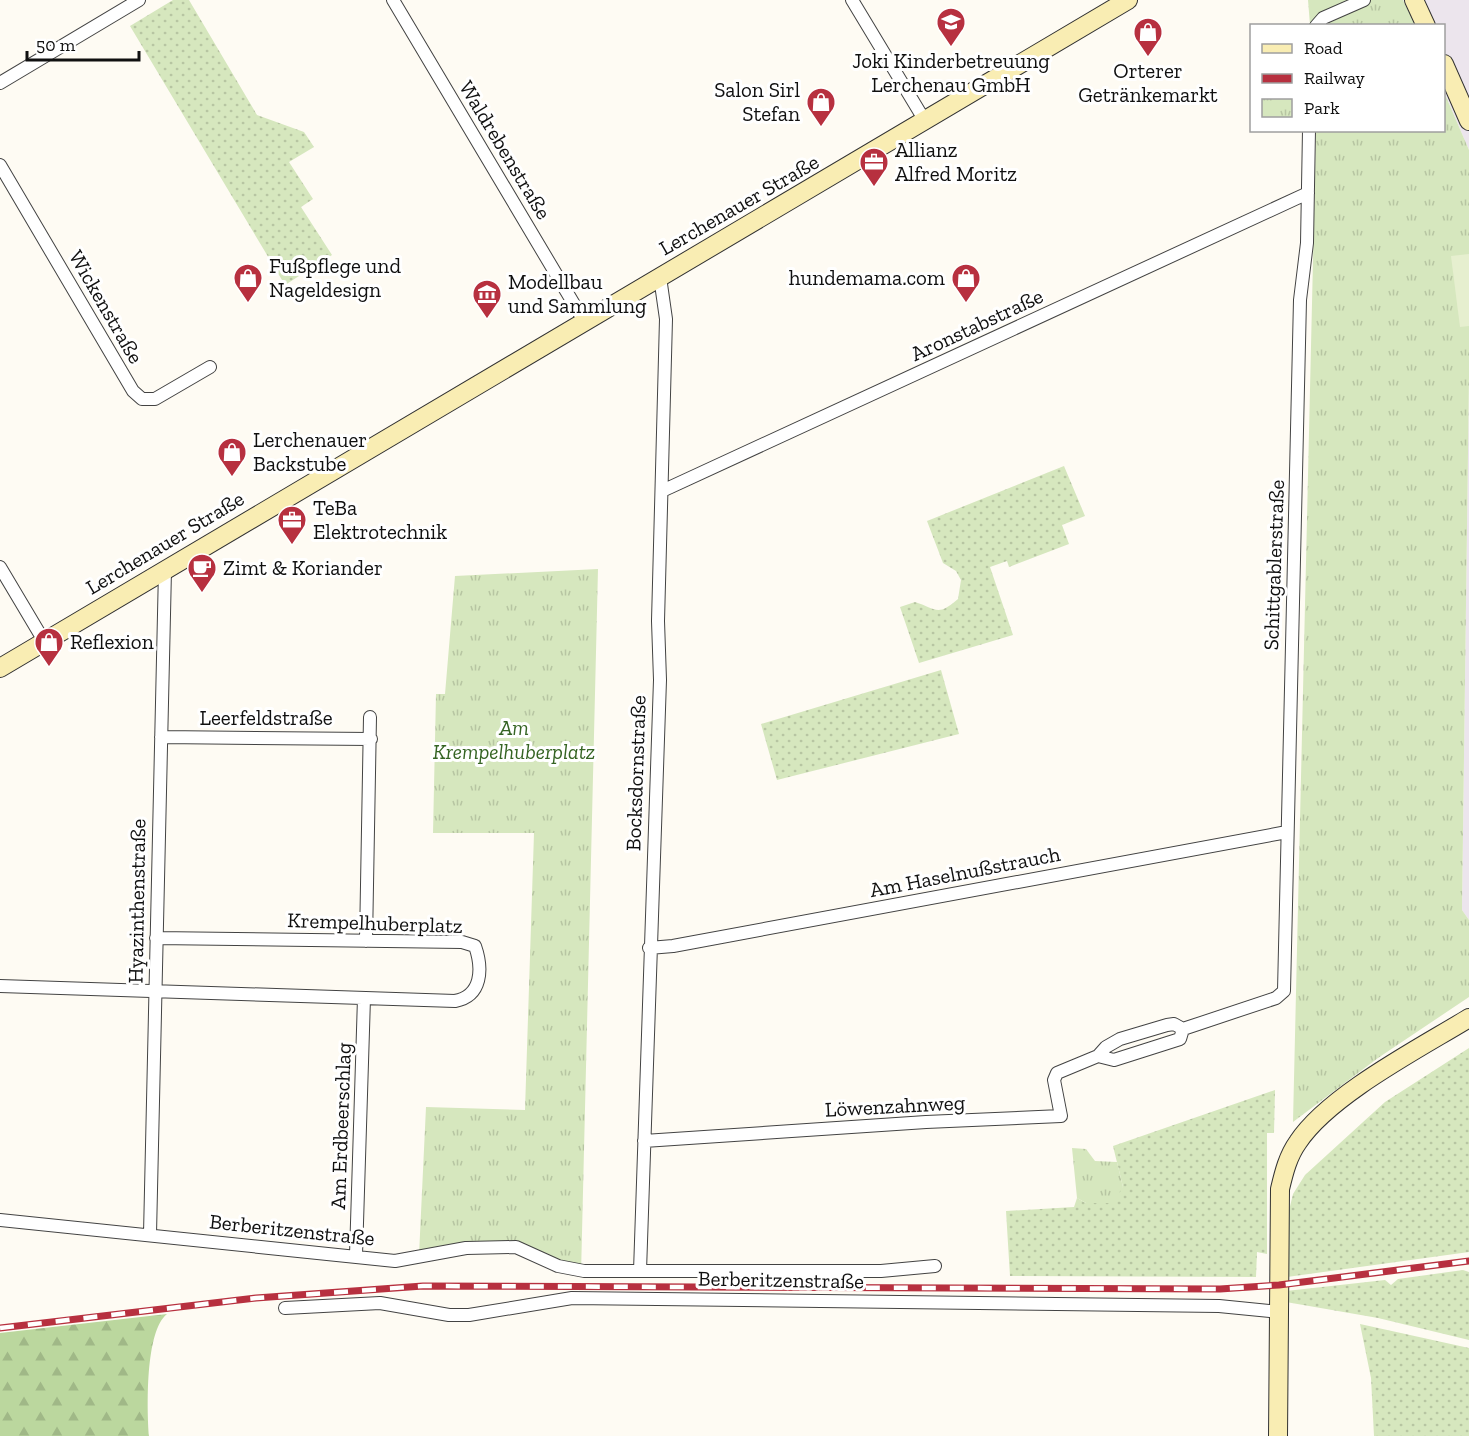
<svg xmlns="http://www.w3.org/2000/svg" width="1469" height="1436" viewBox="0 0 1469 1436" font-family="'Zilla Slab',serif">
<style>
.industrial{fill:#ece5ed}
.grass{fill:url(#grass-dots)}
.forest{fill:url(#forest-firs)}
.park{fill:url(#park-tufts)}
.pitch{fill:#e6efcf}
.lines{fill:none;stroke-linecap:round;stroke-linejoin:round}
.street-casing{stroke:#434343;stroke-width:14}
.secondary-casing{stroke:#323232;stroke-width:20}
.street{stroke:#fff;stroke-width:12}
.secondary{stroke:#f9edb3;stroke-width:18}
.rail-casing{stroke:#b7303f;stroke-width:7}
.rail{stroke:#fff;stroke-width:4.5;stroke-dasharray:14;stroke-linecap:butt}
.labels{text-anchor:middle;stroke-width:6;stroke-linejoin:round;paint-order:stroke}
.poi-label{font-size:21px;fill:#101010;stroke:#fff;text-anchor:start}
.street-label{font-size:21px;fill:#101010;stroke:#fff}
.park-label{font-size:21px;font-style:italic;fill:#356423;stroke:#fff}
</style>
<defs>
<pattern id="grass-dots" width="8" height="8" patternUnits="userSpaceOnUse" patternTransform="scale(1.5)"><rect width="8" height="8" fill="#d6e7be"/><path d="M2 2h.1M6 6h.1" fill="none" stroke="#b7c5a2" stroke-width="1.8" stroke-linecap="round"/></pattern>
<pattern id="forest-firs" width="22" height="20" patternUnits="userSpaceOnUse" patternTransform="scale(1.5)"><rect width="22" height="20" fill="#bbd79e"/><path d="M5 1l3.5 6h-7zM16 11l3.5 6h-7z" fill="#a0b887"/></pattern>
<pattern id="park-tufts" width="24" height="20" patternUnits="userSpaceOnUse" patternTransform="scale(1.5)"><rect width="24" height="20" fill="#d6e7be"/><path d="M3 7l-1-3M5 7V3M7 7l1-3M15 17l-1-3M17 17v-4M19 17l1-3" fill="none" stroke="#b7c5a2"/></pattern>
</defs>
<rect width="100%" height="100%" fill="#fefbf3"/>
<path class="industrial" d="M1403,0H1469V150L1444,92V26L1415,25Z
M1469,377V920L1462,910Z"/>
<path class="grass" d="M173,0H189L257,115L304,132L314,147L289,162L313,199L301,207L332,255L285,285L130,26Z
M1064,466L1085,516L1062,525L1069,544L1009,567L1007,561L990,567L1013,635L919,663L900,607L915,602C937,609 937,617 958,599L961,580L956,571L943,563L927,521Z
M941,670L959,734L777,780L761,724Z
M1469,1048V1252L1287,1277L1286,1223L1293,1194L1305,1175L1385,1102Z
M1275,1090L1274,1133H1267V1254L1257,1252L1256,1277L1010,1276L1006,1211L1074,1207L1077,1198L1086,1203L1123,1187L1113,1146Z
M1463,1270L1469,1272V1340L1378,1318L1286,1302V1291L1385,1280L1391,1285L1398,1279Z
M1360,1324L1469,1348V1436H1374L1371,1378Z"/>
<path class="forest" d="M167,1314C145,1331 147,1409 149,1436H0V1333Z"/>
<path class="park" d="M1308,0H1403L1415,25H1310Z
M1444,92L1469,150V377L1462,910L1469,920V997L1378,1058L1293,1122L1316,131L1444,130Z
M598,569L581,1275L516,1249L419,1255L426,1107L525,1110L534,833H433L436,694H445L455,576Z
M1072,1148L1086,1149L1095,1161L1117,1162L1123,1187L1112,1203H1086L1077,1198Z"/>
<path class="pitch" d="M1469,254V326L1460,327L1451,256Z"/>
<g class="lines">
<g class="street-casing">
<path id="street" d="M393,0L584,321
M852,0L925,121
M1316,26L1323,18L1364,0
M0,83L139,0
M0,165L133,391L142,399H155L210,367
M662,491L1308,193
M0,567L44,641
M161,737L371,739
M366,941L370,717
M649,948L673,946L1287,832
M0,986L455,1001C482,996 483,969 475,946L462,942L156,938
M1098,1056L1114,1060L1180,1039L1183,1029
M644,1141L926,1122L1061,1116L1054,1080L1057,1073L1098,1056L1106,1047L1120,1039L1167,1025L1174,1024L1183,1029L1276,998L1284,991L1300,300L1307,243L1309,130
M0,1220L395,1261L466,1248L516,1247L558,1266L584,1271H881L935,1266
M150,1234L165,570
M356,1255L364,998
M640,1271L660,680L658,621L666,319L660,277
M285,1308L380,1303L449,1315H469L572,1298L1219,1306L1279,1312"/>
</g>
<g class="secondary-casing">
<path id="secondary" d="M1414,0L1426,26
M1444,64L1469,121
M0,668L1128,0
M1278,1436L1280,1189C1284,1172 1288,1156 1298,1142C1329,1095 1420,1048 1469,1018"/>
</g>
<use href="#street" class="street"/>
<use href="#secondary" class="secondary"/>
<g class="rail-casing">
<path id="rail" d="M0,1328L256,1298L423,1286L1220,1289L1279,1285L1469,1261"/>
</g>
<use href="#rail" class="rail"/>
</g>
<defs>
<g id="school-pin" transform="scale(1.5)"><path d="M0 17L-7.5 6A9.5 9.5 0 1 1 7.5 6Z" fill="#b7303f" stroke="#fff"/><path d="M0-5L7-2L0 1L-7-2ZM-4 1L0 2.5L4 1V4Q0 6-4 4Z" fill="#fff"/></g>
<g id="shop-pin" transform="scale(1.5)"><path d="M0 17L-7.5 6A9.5 9.5 0 1 1 7.5 6Z" fill="#b7303f" stroke="#fff"/><path d="M-5-2.5h2.3a2.7 3.5 0 0 1 5.4 0H5L5.5 6h-11ZM-1.5-2.5h3a1.5 2.3 0 0 0-3 0Z" fill="#fff"/></g>
<g id="office-pin" transform="scale(1.5)"><path d="M0 17L-7.5 6A9.5 9.5 0 1 1 7.5 6Z" fill="#b7303f" stroke="#fff"/><path d="M-6-3h4V-5.5h4V-3h4V5H-6ZM-1-4.5V-3h2v-1.5ZM-6 0V1H6V0Z" fill="#fff"/></g>
<g id="museum-pin" transform="scale(1.5)"><path d="M0 17L-7.5 6A9.5 9.5 0 1 1 7.5 6Z" fill="#b7303f" stroke="#fff"/><path d="M0-6L6-3V-2H-6V-3ZM-5-1h2V3h-2ZM-1-1h2V3h-2ZM3-1h2V3H3ZM-6 4H6V6H-6Z" fill="#fff"/></g>
<g id="cafe-pin" transform="scale(1.5)"><path d="M0 17L-7.5 6A9.5 9.5 0 1 1 7.5 6Z" fill="#b7303f" stroke="#fff"/><path d="M-5.5-4.5H6V0H3Q3 3.5 0 3.5H-2.5Q-5.5 3.5-5.5 0ZM3-3.2v2h1.7v-2ZM-6 4.5H4V6H-6Z" fill="#fff"/></g>
</defs>
<g fill-rule="evenodd">
<use href="#school-pin" x="951" y="22"/>
<use href="#shop-pin" x="1148" y="32"/>
<use href="#shop-pin" x="821" y="102"/>
<use href="#office-pin" x="874" y="162"/>
<use href="#shop-pin" x="248" y="278"/>
<use href="#shop-pin" x="966" y="278"/>
<use href="#museum-pin" x="487" y="294"/>
<use href="#shop-pin" x="232" y="452"/>
<use href="#office-pin" x="292" y="520"/>
<use href="#cafe-pin" x="202" y="568"/>
<use href="#shop-pin" x="49" y="642"/>
</g>
<g class="labels">
<g class="poi-label">
<text x="951" y="68" text-anchor="middle">Joki Kinderbetreuung<tspan x="951" dy="24">Lerchenau GmbH</tspan></text>
<text x="1148" y="78" text-anchor="middle">Orterer<tspan x="1148" dy="24">Getränkemarkt</tspan></text>
<text x="800" y="97" text-anchor="end">Salon Sirl<tspan x="800" dy="24">Stefan</tspan></text>
<text x="895" y="157">Allianz<tspan x="895" dy="24">Alfred Moritz</tspan></text>
<text x="269" y="273">Fußpflege und<tspan x="269" dy="24">Nageldesign</tspan></text>
<text x="945" y="285" text-anchor="end">hundemama.com</text>
<text x="508" y="289">Modellbau<tspan x="508" dy="24">und Sammlung</tspan></text>
<text x="253" y="447">Lerchenauer<tspan x="253" dy="24">Backstube</tspan></text>
<text x="313" y="515">TeBa<tspan x="313" dy="24">Elektrotechnik</tspan></text>
<text x="223" y="575">Zimt &amp; Koriander</text>
<text x="70" y="649">Reflexion</text>
</g>
<g class="street-label">
<text transform="translate(505 150) rotate(59)" y="7">Waldrebenstraße</text>
<text transform="translate(739 205) rotate(-30)" y="7">Lerchenauer Straße</text>
<text transform="translate(106 307) rotate(60)" y="7">Wickenstraße</text>
<text transform="translate(977 325) rotate(-25)" y="7">Aronstabstraße</text>
<text transform="translate(165 543) rotate(-31)" y="7">Lerchenauer Straße</text>
<text transform="translate(1274 565) rotate(-88)" y="7">Schittgablerstraße</text>
<text x="266" y="725">Leerfeldstraße</text>
<text transform="translate(636 773) rotate(-88)" y="7">Bocksdornstraße</text>
<text transform="translate(965 872) rotate(-11)" y="7">Am Haselnußstrauch</text>
<text transform="translate(137 901) rotate(-89)" y="7">Hyazinthenstraße</text>
<text transform="translate(375 923) rotate(2)" y="7">Krempelhuberplatz</text>
<text transform="translate(895 1106) rotate(-3)" y="7">Löwenzahnweg</text>
<text transform="translate(341 1126) rotate(-88)" y="7">Am Erdbeerschlag</text>
<text transform="translate(292 1230) rotate(6)" y="7">Berberitzenstraße</text>
<text transform="translate(781 1280) rotate(1)" y="7">Berberitzenstraße</text>
</g>
<g class="park-label">
<text x="514" y="735">Am<tspan x="514" dy="24">Krempelhuberplatz</tspan></text>
</g>
</g>
<rect x="1250" y="24" width="195" height="108" fill="#ffffff" stroke="#9f9f9f" stroke-width="1.5"/>
<rect x="1262" y="44" width="30" height="9" fill="#f9edb3" stroke="#9f9f9f" stroke-width="1.5"/>
<text x="1304" y="54" font-size="18" fill="#101010">Road</text>
<rect x="1262" y="74" width="30" height="9" fill="#b7303f" stroke="#9f9f9f" stroke-width="1.5"/>
<text x="1304" y="84" font-size="18" fill="#101010">Railway</text>
<rect x="1262" y="99" width="30" height="18" fill="url(#park-tufts)" stroke="#9f9f9f" stroke-width="1.5"/>
<text x="1304" y="114" font-size="18" fill="#101010">Park</text>
<path d="M27 51v9h112v-9" fill="none" stroke="#101010" stroke-width="3"/>
<text x="36" y="51" font-size="18" fill="#101010" stroke="#ffffff" stroke-width="4.5" paint-order="stroke">50 m</text>
</svg>
